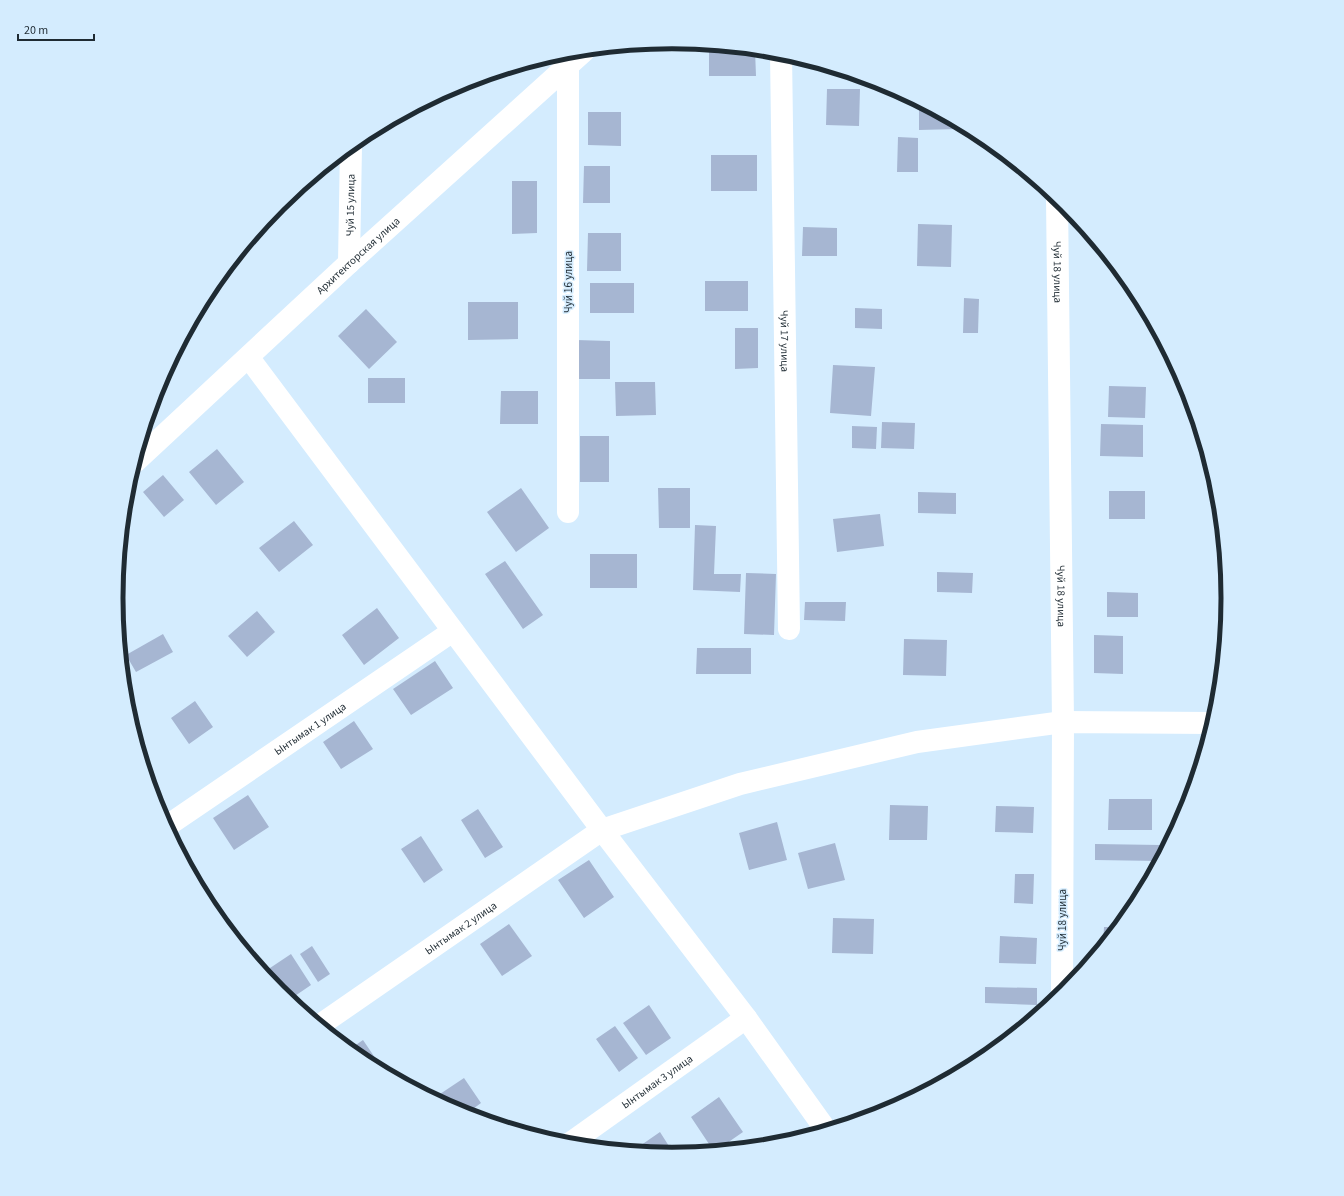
<svg xmlns="http://www.w3.org/2000/svg" width="1344" height="1196" viewBox="0 0 1344 1196" font-family="'Source Sans 3',sans-serif">
<style>
.building{fill:#a6b6d2}
.lines{fill:none;stroke-linecap:round;stroke-linejoin:round}
.minor{stroke:#fff;stroke-width:22}
.labels{text-anchor:middle;stroke-width:3;stroke-linejoin:round;paint-order:stroke}
.street-label{font-size:11px;fill:#1f2b33;stroke:#d4ecfe}
.rim{fill:none;stroke:#1f2b33;stroke-width:5}
</style>
<rect width="100%" height="100%" fill="#d4ecfe"/>
<path class="building" d="M709,46L755,50L756,76H709Z
M827,89H860L859,126L826,125Z
M919,103L958,123V129L919,130Z
M588,112H621V146L588,145Z
M898,137L918,138V172H897Z
M711,155H757V191H711Z
M584,166H610V203H583Z
M512,181H537V233L512,234Z
M918,224L952,225L951,267L917,266Z
M803,227L837,228V256H802Z
M588,233H621V271H587Z
M1112,262L1121,272H1112Z
M705,281H748V311H705Z
M590,283H634V313H590Z
M964,298L979,299L978,333H963Z
M468,302H518V339L468,340Z
M855,308L882,309V329L855,328Z
M366,309L397,342L369,369L338,336Z
M735,328H758V368L735,369Z
M576,340L610,341V379H576Z
M833,365L875,367L871,416L830,413Z
M368,378H405V403H368Z
M615,382H655L656,415L616,416Z
M1109,386L1146,387L1145,418L1108,417Z
M501,391H538V424H500Z
M882,422L915,423L914,449L881,448Z
M1101,424L1143,425V457L1100,456Z
M852,426L877,427L876,449L852,448Z
M580,436H609V482H580Z
M217,449L244,482L216,505L189,472Z
M163,475L184,500L164,517L143,492Z
M521,488L549,528L516,552L487,512Z
M658,488H690V528H659Z
M1109,491H1145V519H1109Z
M918,492L956,493V514L918,513Z
M880,514L884,546L837,552L833,519Z
M294,521L313,545L279,572L259,548Z
M695,525L716,526L714,574H741L740,592L693,590Z
M590,554H637V588H590Z
M505,561L543,615L523,629L485,574Z
M937,572L973,573L972,593L937,592Z
M746,573L776,574L774,635L744,634Z
M1107,592L1138,593V617H1107Z
M805,602H846L845,621L804,620Z
M377,608L399,638L364,665L342,635Z
M257,611L275,632L247,657L228,636Z
M163,634L173,652L136,672L126,655Z
M1094,635L1123,636V674L1094,673Z
M904,639L947,640L946,676L903,675Z
M697,648H751V674H696Z
M435,661L453,688L411,715L393,689Z
M195,701L213,727L189,744L171,718Z
M354,721L373,749L341,769L323,742Z
M248,795L269,827L234,850L213,818Z
M1109,799H1152V830H1108Z
M890,805L928,806L927,840H889Z
M996,806L1034,807L1033,833L995,832Z
M478,809L503,847L485,858L461,820Z
M777,822L787,860L749,870L739,833Z
M421,836L443,870L424,883L401,849Z
M835,843L845,880L808,889L798,853Z
M1095,844L1160,845V859L1159,861L1095,860Z
M589,860L614,897L584,918L558,880Z
M1015,874H1034L1033,904L1014,903Z
M833,918L874,919L873,954L832,953Z
M509,924L532,956L502,976L480,944Z
M1104,927H1118L1103,945Z
M1000,936L1037,938L1036,964L999,963Z
M312,946L330,974L318,982L300,954Z
M291,954L311,985L289,1000L279,991L264,972Z
M985,987L1037,988V1005L985,1003Z
M649,1005L671,1038L646,1055L623,1023Z
M615,1026L638,1058L619,1072L596,1039Z
M363,1040L384,1071L363,1060L350,1049Z
M464,1078L481,1103L466,1114L459,1112L434,1098Z
M719,1097L743,1132L717,1150H713L691,1117Z
M660,1132L674,1154L634,1150Z
M618,1143L622,1149L611,1148Z"/>
<g class="lines">
<g class="minor">
<path id="s1" d="M781,53L789,629"/>
<path id="s2" d="M1057,198L1063,722L1062,994"/>
<path id="s3" d="M349,263L351,146"/>
<path d="M249,358L602,830L746,1018L826,1130"/>
<path id="s4" d="M135,462L349,263L584,51"/>
<path d="M568,512V56"/>
<path id="s5" d="M167,826L453,631"/>
<path id="s6" d="M320,1025L602,830L740,784L917,742L1063,722L1212,723"/>
<path id="s7" d="M569,1144L746,1018"/>
</g>
</g>
<g class="labels">
<g class="street-label">
<text dy="4" stroke="none"><textPath href="#s3" startOffset="58">Чуй 15 улица</textPath></text>
<text dy="4" stroke="none"><textPath href="#s4" startOffset="304">Архитекторская улица</textPath></text>
<text dy="4" stroke="none"><textPath href="#s2" startOffset="74">Чуй 18 улица</textPath></text>
<text transform="translate(568 282) rotate(-90)" y="4">Чуй 16 улица</text>
<text dy="4" stroke="none"><textPath href="#s1" startOffset="288">Чуй 17 улица</textPath></text>
<text dy="4" stroke="none"><textPath href="#s2" startOffset="398">Чуй 18 улица</textPath></text>
<text dy="4" stroke="none"><textPath href="#s5" startOffset="173">Ынтымак 1 улица</textPath></text>
<text transform="translate(1062 920) rotate(-90)" y="4">Чуй 18 улица</text>
<text dy="4" stroke="none"><textPath href="#s6" startOffset="171">Ынтымак 2 улица</textPath></text>
<text dy="4" stroke="none"><textPath href="#s7" startOffset="108">Ынтымак 3 улица</textPath></text>
</g>
</g>
<path d="M0 0H1344V1196H0ZM123 598a549 549 0 1 1 1098 0a549 549 0 1 1-1098 0Z" fill="#d4ecfe" fill-rule="evenodd"/>
<path class="rim" d="M123 598a549 549 0 1 1 1098 0a549 549 0 1 1-1098 0Z"/>
<path d="M18 34v6h76v-6" fill="none" stroke="#1f2b33" stroke-width="2"/>
<text x="24" y="34" font-size="12" fill="#1f2b33" stroke="#d4ecfe" stroke-width="3" paint-order="stroke">20 m</text>
</svg>
